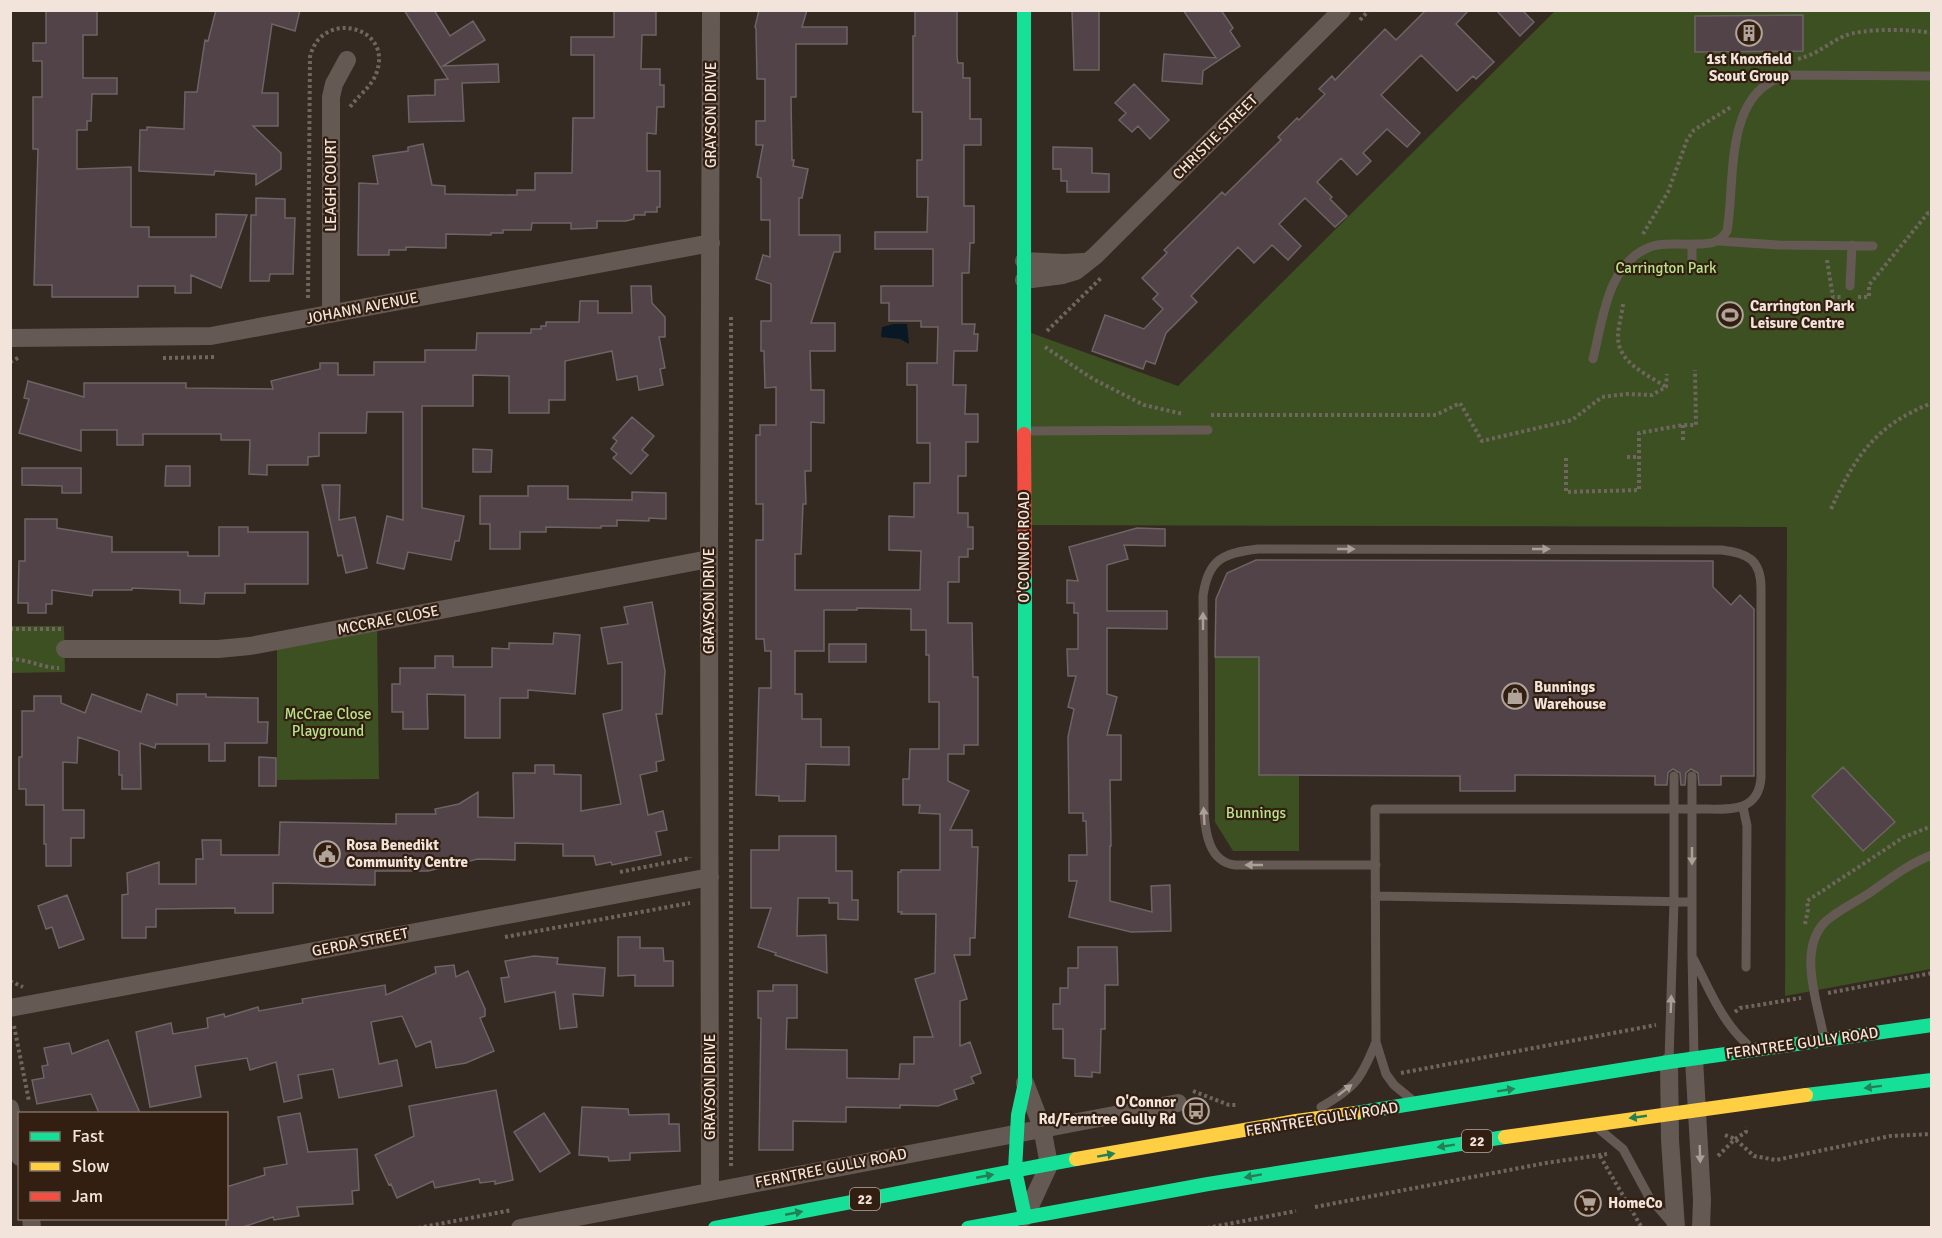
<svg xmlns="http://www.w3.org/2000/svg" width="1942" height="1238" viewBox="0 0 1942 1238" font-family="Signika,sans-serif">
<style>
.green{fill:#3c5021}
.water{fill:#081825}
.building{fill:#514348;stroke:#6d6464;stroke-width:1.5}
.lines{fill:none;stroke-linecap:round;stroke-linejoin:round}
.path{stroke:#6e665f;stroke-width:4;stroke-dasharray:3 3;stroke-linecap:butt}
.lane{stroke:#645a53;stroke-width:9}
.street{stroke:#645a53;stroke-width:18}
.fast{stroke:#16e098;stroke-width:14}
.slow{stroke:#ffcf43;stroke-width:14}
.jam{stroke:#f24e42;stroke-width:14}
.oneway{fill:#ab9f97}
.oneway2{fill:#248054}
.labels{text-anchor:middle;stroke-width:4.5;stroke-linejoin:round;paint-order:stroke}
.shield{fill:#321f11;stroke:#b8a99e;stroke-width:1.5}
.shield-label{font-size:14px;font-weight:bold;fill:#f2e4db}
.poi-label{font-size:15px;font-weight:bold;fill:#f2e4db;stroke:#321f11;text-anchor:start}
.street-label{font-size:15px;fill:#f2e4db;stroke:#321f11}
.park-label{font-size:15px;fill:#b7e489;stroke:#321f11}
</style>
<rect width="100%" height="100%" fill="#342a22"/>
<path class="green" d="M1555,11H1931V969L1785,996L1787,527L1024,525L1023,330L1178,386Z
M377,623L379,779L277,780V642Z
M10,626H64L65,672L11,673Z
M1215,657H1259V775L1299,776V851H1233L1215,822Z"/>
<path class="water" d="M894,324H907L909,344L900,339L881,337L882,327Z"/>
<path class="building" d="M46,10H97V35H83V78H117V94H92L91,121H87V130H77V169L131,167V227H149V237H216V214L247,215L221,288L191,275V293H175V286H138V297H52V285H34L38,149H33V97H42V61H33V43H46Z
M216,10H300L295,31L272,24L262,93H278V126H253L281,153V169L256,185V174L215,171L214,175L139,171L140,130H147V127L184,129L185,92H197L205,40L208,41Z
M404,10H434L450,36L473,21L485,40L443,66L498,64L499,82L462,83L464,121L409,122L408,96L435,95V80L448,79Z
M614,10H656V35H642L641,69H660V85H664V107H657L656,134L647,133V171H660V207H657V212H645V215H634V219L626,221H597V228L571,229V223H532L531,230H503V233H491V235L446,234V248L406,247V250H389V255H358L359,183L378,184L373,156L408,151V147L423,144L432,185L445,186V194L517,195V190H535V173H572L573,118H594V55H571V37H614Z
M759,10H807L802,27H847V44H796V97H791L792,160H794L793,166L808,169L802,198H799V235H840V252H834L811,323H835V351H810L811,390H824V423L811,422V471H805L806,504H803L801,554H795V590H920L921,551L889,550V516L914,517V483H930V443H917V385H907V363H937L938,327H921V321H889V303H881V286H933V249H875V232H927L928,197H917V160H922V112H913V36H915V10H957V57L958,63H963V78H970V119H981V145H964V206H974V243H970L969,273H962V324H975L974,334H978L977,351H954L953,385H966L965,414H978V442H966V476H958V513H968V527H973V549H968V557H959V582H948V623H972L973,677H978V745H964V754H948V781L969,791L950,830H972V847H978L975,938H970V955H954L967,999L960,1001V1046L970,1042L981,1073L971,1077L974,1083L954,1090L957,1099L938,1106L900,1105V1108L846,1107V1122L793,1121V1150H759L761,1018H758V991H773V985H797V1018H787L786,1049L847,1050V1078L899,1079L900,1064H914V1037H933L915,979L935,973L936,914H901L902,912H898V872H901V870H940V814L919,813L920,805H903V779H909L910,749H939V702H929V655H926V630H911V609L857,608V610H824V651H795V694H802V719H821V747H849V765L806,764L805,801H779V796L756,795L759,688H771V651H765L764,639H756V540H763V504H756V435H760V425H776V387L765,388L764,351H761V321H771V284L756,279L763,255L770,257V220H761V178L757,177L763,145H756V121H765V79H757L756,28L755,27Z
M1072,10H1099V70H1074Z
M1183,10H1221L1233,28L1230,31L1240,46L1203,71L1202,84L1162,81L1164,54L1216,58Z
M1426,10H1469L1456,24L1494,62L1476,79L1473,76L1457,91L1421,55L1381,95L1420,133L1407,147L1387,129L1363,153L1371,161L1357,175L1341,158L1317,182L1332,197L1330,199L1347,216L1335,227L1305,198L1279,224L1301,246L1288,260L1272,245L1254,263L1238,247L1191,296L1197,302L1166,333L1155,364L1146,361L1143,369L1092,351L1105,315L1144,329L1163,309L1153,299L1158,294L1142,278L1167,253L1164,250L1222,192L1225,195L1281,140L1278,137L1297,118L1299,120L1325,94L1319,89L1332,76L1335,80L1385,29L1396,40Z
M1496,10H1522L1534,22L1520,36Z
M1803,15V51L1695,52V16Z
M1134,84L1169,120L1150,139L1138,126L1132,132L1119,120L1126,113L1115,103Z
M1053,147L1092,148V173L1109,174V192H1067V181H1061V169H1053Z
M256,198L285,199V218H295L293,274H270L269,281H250L251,215H256Z
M631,286H651L652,303L665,317V337H659L665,368L660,369L663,385L639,390L637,376L617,380L612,351L565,361V400H549V413H509V376L473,375V406H422V508L464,516L459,541H455L451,560L408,552L404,569L377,563L387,516L403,520V412H367L366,433H319V456L308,457V465H267V475L249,474L250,440H221V434H143V445H117V430H81V451L19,433L29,399L24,398L28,381L84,397V383H186V388L273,389L271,381L320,369V363H338V375H374V362H425V350H476L477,333H531V329H541V326H546V322H579L580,301H598V313H632Z
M632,417L654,436L642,450L648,455L631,474L613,458L617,454L611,449L617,441L613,438Z
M473,449L492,450L491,472H473Z
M166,466H190V486H165Z
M22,468H81V493H62V486L22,485Z
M322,485H340L339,520L355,517L367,568L346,573L342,555L338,556Z
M528,486H568V499L632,500V492L666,493V519L649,518V521L617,520V526H601V528L546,527V532H520V549H490V524H480V496H528Z
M25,519H57V528L112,537V552H188V556H219V527H248V532H308V584H245V593H205L204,604L180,603V590L132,588V590H93L92,596L52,590V604H46V613H28V603H18L19,561H25Z
M1137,528L1165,529V546L1124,545L1128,559L1107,565V611H1167V629L1107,628V694L1117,697L1107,735H1121V780H1110L1111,846H1110V901L1152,912L1151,886L1170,885L1171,931L1131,932L1069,917L1077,881H1069V855H1087L1086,821H1083V813H1069L1068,737L1074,709L1068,707L1076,676H1068L1067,649H1078V613H1074V603H1067V580L1078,581L1069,547Z
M1256,560L1713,561V587L1731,605L1740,595L1754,609V776H1721V785H1699L1698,773L1691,769L1686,773L1685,785H1681L1680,773L1673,769L1668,773L1667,785H1655V776L1515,775V791H1460V776L1259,775V657H1215L1216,599L1227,573Z
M652,602L665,671L662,714H656L664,760L656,762L657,771L640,775L648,815L663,811L667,830L656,832L661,855L612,865L611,862L596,865L594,856H563V844L515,843V860L478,859L428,871H375V885L273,883V913H235V908L156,909V927H146V938H122V895L128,894L127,873L159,862V884H196V859H203L202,840H221V855H279L280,822L396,824V814H436L435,809L459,804L478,792V817L514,818L513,773H535V765H554V774L581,775V811L621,804L603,714L622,710V662L608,664L601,628L628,624L624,607Z
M554,633L580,635L575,694L528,690V698H500V738H465V695L427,694L428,729H403V712H392V684H400V668H435V656H453V667H492V648L509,649V643L553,644Z
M829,644H866V662H829Z
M92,694L141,712L147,694L177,705V694H206V697L258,698V722H268L267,743H225V761H209V744H156L155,748L140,743L141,789H122V775H119V751L78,737L77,763L63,762V810H84V838H71V866H46V844H44V805H26V789H19V757H22V711H34V696H61V703L85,713Z
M259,757L276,758V786H259Z
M1843,767L1895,822L1863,851L1812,796Z
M779,836H836V871H852V900H858V920L838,919V903H829V898H798L797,936L826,935L827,973L775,955L776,953L758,947L771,908H751V850H779Z
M67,895L84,939L59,948L52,927L46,929L38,906Z
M618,937H640V948H663L664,961H673V986H635V975L618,976Z
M1078,947H1117L1118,985H1105V1029H1101L1100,1073L1092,1072V1077L1075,1076V1059L1063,1058V1029H1053V1004H1060V988H1068V968H1078Z
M534,956L558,958L557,964L605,968L603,996L573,994L577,1027L560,1029L555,992L505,1002L501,978L509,977L505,961Z
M454,965L456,977L468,971L485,1009V1016L480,1018L494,1051L466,1063L436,1068L431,1041L416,1047L402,1016L371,1022L379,1064L397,1060L402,1086L339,1098L333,1069L298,1075L302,1098L284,1102L276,1062L250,1070L247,1058L195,1066L201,1097L150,1107L136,1032L171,1023L173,1034L208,1028L207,1018L224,1014L225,1017L258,1007L259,1011L303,1003L302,999L385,985L386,995L436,973L435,967Z
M108,1040L140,1113H99L91,1094L37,1104L32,1080L44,1078L42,1066L48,1065L44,1048L69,1043L72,1054Z
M496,1090L513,1180L495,1184V1181L480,1183L479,1179L435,1188L433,1181L397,1198L391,1184L389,1185L375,1155L414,1136L409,1106Z
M582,1107L628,1109L629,1115L669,1114V1124H679L680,1151L630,1153V1160L609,1161L608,1157L579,1155Z
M300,1113L308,1152L357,1149L359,1190L352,1191L353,1204L297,1207L299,1216L274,1220L273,1217L243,1227H226V1187L265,1175L264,1168L287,1164L278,1117Z
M544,1113L570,1153L540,1172L514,1132Z"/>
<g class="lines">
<path class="path" d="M1360,20L1369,10
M1798,59C1818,54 1827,44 1844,36C1863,28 1911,29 1932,33
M1643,234L1668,192L1687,140L1694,130L1731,107
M1827,260L1833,297H1842
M1858,297H1869V285L1928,213H1932
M308,298L310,57C321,8 395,26 376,74C371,87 358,96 350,107
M1623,304C1622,315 1618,326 1618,337C1618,363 1647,374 1666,387
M731,317V1169
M1047,331L1102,277
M1045,347L1093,379L1144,405L1183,414
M163,358L215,357
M10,362L20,357
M1211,415H1436L1460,403L1482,441L1572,420L1602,397L1626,394L1652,395L1666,387L1667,374
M1683,425V441
M1627,457H1639
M1566,458V492L1639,490V433L1683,425H1696L1695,370
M1831,509C1855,456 1876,425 1932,403
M10,629H64
M10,659C28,659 42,668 59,668
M620,872L690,858V857
M1805,924L1808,910L1807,901L1904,837L1932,826
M505,937L690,903
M10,981L23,987
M1828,993L1932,973
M1735,1012L1740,1008L1801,998
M14,1026L29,1101
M1401,1073L1656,1025
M1193,1091L1229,1105H1236
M1725,1135L1735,1139L1754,1156L1776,1160L1890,1136L1932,1134
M1600,1156L1642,1228
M1718,1156L1735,1139L1746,1132L1745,1127
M1315,1207L1546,1163L1607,1154
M418,1228L512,1210
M1207,1228L1296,1211"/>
<path class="lane" d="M1719,241L1778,245L1873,246
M1692,264V244C1706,244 1719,245 1727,231C1736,181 1722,88 1790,75L1932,76
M1850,286L1852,245
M1593,359C1603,319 1607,264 1650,247C1661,242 1680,245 1692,244
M1027,431L1208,430
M1692,776V955L1694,1056
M1743,807L1747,826L1746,967
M1376,865H1235C1209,862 1205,832 1204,810L1203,596C1208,559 1223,553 1258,549L1722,550C1748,553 1761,560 1761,588V778C1758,817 1721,808 1692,809H1375L1376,1042L1386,1074L1394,1085L1411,1099
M1375,896L1691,902
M1693,958C1709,988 1721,1021 1747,1044
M1824,1038C1818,1004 1797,950 1825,922C1837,911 1854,903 1868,894C1888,880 1908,864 1932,855
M1669,1060L1674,901V776
M1321,1107C1356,1087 1361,1079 1376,1042
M1599,1129L1623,1149L1649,1197L1674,1226"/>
<path class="street" d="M1024,261L1064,263L1083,262
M1024,280L1063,275L1076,271L1095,256L1342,10
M331,314V97L334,84L347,60
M10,338L211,336L711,243
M65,649H218L250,646L709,559
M10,1008L710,877
M1694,1059L1702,1200L1701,1228
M1669,1062L1670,1140L1676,1228
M1025,1083L1042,1127L1049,1165L1025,1217
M10,1108L20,1157
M710,1191L709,559L711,10
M31,1218L32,1228
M520,1228L1178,1103"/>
<path class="fast" d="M1024,10V434
M1025,573V1083L1018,1115L1015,1170L1025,1217
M1806,1095L1932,1080
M1356,1113L1669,1062L1932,1025
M715,1228L1076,1159
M968,1228L1208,1184L1505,1137"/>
<path class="slow" d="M1505,1137L1806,1095
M1076,1159L1296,1121L1356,1113"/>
<path class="jam" d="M1024,434L1025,573"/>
</g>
<defs><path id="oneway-solid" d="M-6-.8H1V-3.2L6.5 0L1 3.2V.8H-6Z" transform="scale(1.5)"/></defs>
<g class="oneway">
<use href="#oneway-solid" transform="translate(1346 549)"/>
<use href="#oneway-solid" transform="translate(1541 549)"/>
<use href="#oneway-solid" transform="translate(1203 621) rotate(-90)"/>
<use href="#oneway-solid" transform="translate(1204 816) rotate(-93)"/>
<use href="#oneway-solid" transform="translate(1692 856) rotate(90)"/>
<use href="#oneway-solid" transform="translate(1254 865) rotate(180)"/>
<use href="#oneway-solid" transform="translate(1671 1004) rotate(-88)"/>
<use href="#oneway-solid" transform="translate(1345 1090) rotate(-38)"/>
<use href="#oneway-solid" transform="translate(1700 1154) rotate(88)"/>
</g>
<g class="oneway2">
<use href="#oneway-solid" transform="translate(1873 1087) rotate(173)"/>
<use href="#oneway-solid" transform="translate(1506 1090) rotate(-9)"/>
<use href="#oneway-solid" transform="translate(1638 1117) rotate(172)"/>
<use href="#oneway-solid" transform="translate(1446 1146) rotate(171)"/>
<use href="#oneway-solid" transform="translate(1106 1155) rotate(-10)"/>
<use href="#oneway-solid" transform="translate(985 1176) rotate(-11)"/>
<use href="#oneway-solid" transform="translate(1253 1176) rotate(170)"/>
<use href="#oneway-solid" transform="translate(794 1213) rotate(-11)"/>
</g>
<defs>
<g id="building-ring" transform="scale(1.35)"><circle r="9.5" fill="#321f11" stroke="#b0a39a" stroke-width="1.5"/><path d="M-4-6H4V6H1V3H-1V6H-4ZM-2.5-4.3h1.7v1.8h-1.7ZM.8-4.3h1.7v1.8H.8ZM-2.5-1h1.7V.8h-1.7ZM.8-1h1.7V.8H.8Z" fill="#b0a39a"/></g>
<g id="stadium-ring" transform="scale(1.35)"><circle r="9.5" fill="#321f11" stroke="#b0a39a" stroke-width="1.5"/><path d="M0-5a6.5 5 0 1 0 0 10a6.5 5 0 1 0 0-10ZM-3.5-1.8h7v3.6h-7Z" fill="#b0a39a"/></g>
<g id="shop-ring" transform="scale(1.35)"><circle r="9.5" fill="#321f11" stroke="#b0a39a" stroke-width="1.5"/><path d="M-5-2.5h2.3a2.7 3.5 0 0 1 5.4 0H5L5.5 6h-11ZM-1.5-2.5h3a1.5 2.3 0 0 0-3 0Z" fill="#b0a39a"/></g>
<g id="civic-ring" transform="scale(1.35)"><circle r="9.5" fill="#321f11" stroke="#b0a39a" stroke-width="1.5"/><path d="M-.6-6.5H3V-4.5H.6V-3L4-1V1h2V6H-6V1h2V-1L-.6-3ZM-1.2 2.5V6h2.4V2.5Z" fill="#b0a39a"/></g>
<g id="bus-ring" transform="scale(1.35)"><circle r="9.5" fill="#321f11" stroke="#b0a39a" stroke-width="1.5"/><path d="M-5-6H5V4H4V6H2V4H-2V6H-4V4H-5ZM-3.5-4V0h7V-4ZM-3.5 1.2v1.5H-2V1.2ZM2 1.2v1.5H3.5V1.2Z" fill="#b0a39a"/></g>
<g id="supermarket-ring" transform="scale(1.35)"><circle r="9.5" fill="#321f11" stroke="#b0a39a" stroke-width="1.5"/><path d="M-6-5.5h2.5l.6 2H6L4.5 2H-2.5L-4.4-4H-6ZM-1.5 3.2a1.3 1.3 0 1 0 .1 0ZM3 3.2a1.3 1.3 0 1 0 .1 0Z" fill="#b0a39a"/></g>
</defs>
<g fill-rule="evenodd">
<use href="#building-ring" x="1749" y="33"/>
<use href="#stadium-ring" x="1730" y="315"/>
<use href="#shop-ring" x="1515" y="696"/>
<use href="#civic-ring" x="327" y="854"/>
<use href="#bus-ring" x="1196" y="1111"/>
<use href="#supermarket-ring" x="1588" y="1203"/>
</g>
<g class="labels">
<g class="shield">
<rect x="1462" y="1130" width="30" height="22" rx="4.5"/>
<rect x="850" y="1188" width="30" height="22" rx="4.5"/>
</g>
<g class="shield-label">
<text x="1477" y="1146">22</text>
<text x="865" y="1204">22</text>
</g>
<g class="poi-label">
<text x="1749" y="64" text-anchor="middle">1st Knoxfield<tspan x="1749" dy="17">Scout Group</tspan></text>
<text x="1750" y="311">Carrington Park<tspan x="1750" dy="17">Leisure Centre</tspan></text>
<text x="1534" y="692">Bunnings<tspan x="1534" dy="17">Warehouse</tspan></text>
<text x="346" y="850">Rosa Benedikt<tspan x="346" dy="17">Community Centre</tspan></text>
<text x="1176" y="1107" text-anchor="end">O'Connor<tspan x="1176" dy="17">Rd/Ferntree Gully Rd</tspan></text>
<text x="1608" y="1208">HomeCo</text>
</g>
<g class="street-label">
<text transform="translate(711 115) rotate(-90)" y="5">GRAYSON DRIVE</text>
<text transform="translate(1215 137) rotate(-45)" y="5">CHRISTIE STREET</text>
<text transform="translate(331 185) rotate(-90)" y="5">LEAGH COURT</text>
<text transform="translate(362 308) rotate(-11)" y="5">JOHANN AVENUE</text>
<text transform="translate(1024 547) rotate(-90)" y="5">O'CONNOR ROAD</text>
<text transform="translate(709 601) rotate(-90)" y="5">GRAYSON DRIVE</text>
<text transform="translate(388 620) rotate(-11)" y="5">MCCRAE CLOSE</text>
<text transform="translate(360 942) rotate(-11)" y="5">GERDA STREET</text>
<text transform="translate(1802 1043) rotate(-8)" y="5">FERNTREE GULLY ROAD</text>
<text transform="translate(710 1087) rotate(-90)" y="5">GRAYSON DRIVE</text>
<text transform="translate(1322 1119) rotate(-9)" y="5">FERNTREE GULLY ROAD</text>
<text transform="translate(831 1168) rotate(-11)" y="5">FERNTREE GULLY ROAD</text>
</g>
<g class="park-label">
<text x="1666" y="273">Carrington Park</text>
<text x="328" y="719">McCrae Close<tspan x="328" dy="17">Playground</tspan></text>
<text x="1256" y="818">Bunnings</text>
</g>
</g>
<rect width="1942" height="1238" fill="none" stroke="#f2e4db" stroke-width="24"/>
<rect x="18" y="1112" width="210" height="108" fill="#321f11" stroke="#7f6e62" stroke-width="1.5"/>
<rect x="30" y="1132" width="30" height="9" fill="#16e098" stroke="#7f6e62" stroke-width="1.5"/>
<text x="72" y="1142" font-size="18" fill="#f2e4db">Fast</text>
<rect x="30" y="1162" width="30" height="9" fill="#ffcf43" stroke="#7f6e62" stroke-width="1.5"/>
<text x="72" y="1172" font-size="18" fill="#f2e4db">Slow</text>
<rect x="30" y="1192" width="30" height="9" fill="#f24e42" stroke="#7f6e62" stroke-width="1.5"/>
<text x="72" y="1202" font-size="18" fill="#f2e4db">Jam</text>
</svg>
